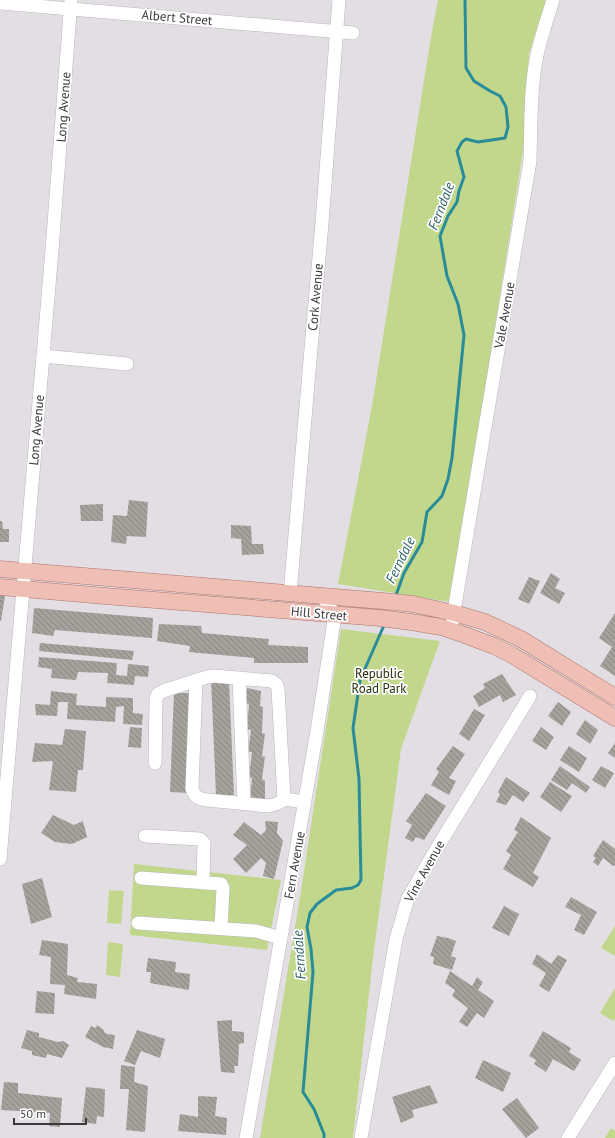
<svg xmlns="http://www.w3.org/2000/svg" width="615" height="1138" viewBox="0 0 615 1138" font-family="'PT Sans',sans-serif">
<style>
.park{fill:#c1d88c}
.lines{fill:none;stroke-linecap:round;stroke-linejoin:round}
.stream{stroke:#2a8c98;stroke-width:3}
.building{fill:url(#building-back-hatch)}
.minor-casing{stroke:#bab6bc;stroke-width:14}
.major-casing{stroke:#aa756b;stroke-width:17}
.minor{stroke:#fff;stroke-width:13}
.major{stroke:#efbfb5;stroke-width:16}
.labels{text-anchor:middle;stroke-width:3.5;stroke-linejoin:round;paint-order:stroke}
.street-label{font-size:13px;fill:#3b393c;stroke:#fff}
.park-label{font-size:13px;fill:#27300d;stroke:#fff}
.water-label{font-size:14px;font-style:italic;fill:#2c6067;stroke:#fff}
</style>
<defs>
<pattern id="building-back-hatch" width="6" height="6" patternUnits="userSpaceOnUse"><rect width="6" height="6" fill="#a5a19b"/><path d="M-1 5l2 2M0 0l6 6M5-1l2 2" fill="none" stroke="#888480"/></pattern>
</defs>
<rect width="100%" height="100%" fill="#e3dee4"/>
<path class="park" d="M438,0H546L529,54L526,133L451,602L338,584L372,406L431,37Z
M341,629L440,641L401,749L373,958L353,1138H260L301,891Z
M134,864L281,880L267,950L130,935Z
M109,890L124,891L121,924L107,923Z
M615,926V956L601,948Z
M108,942L123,944L120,977L106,975Z
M615,988V1019L613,1021L600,1013Z
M611,1128L615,1131V1138H605Z"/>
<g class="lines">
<path class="stream" d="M395,598L404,573L422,542L427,512L442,496L448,479L452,458L464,335L458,304L447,276L440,236L448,216L457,202L459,191L464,177L457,151L462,142L466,139L478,142L505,138L508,127L506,107L500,96L490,91L474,81L466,68L465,0
M324,1138V1134L314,1109L303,1092L313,972L311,949L307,927L310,913L317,904L336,890L352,888L358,885L361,880L359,779L353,728L360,680L385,623"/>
</g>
<path class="building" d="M129,500L148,502L146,537L127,536L126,544L111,542L113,515L127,516Z
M103,504V521H81L80,505Z
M0,521H2L3,529H9V542H0Z
M231,525L251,526L252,544H263L264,554L242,555L241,539L231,538Z
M551,573L560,579L555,588L565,593L559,604L540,593Z
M529,577L540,581L529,604L518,599Z
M0,595L5,596L1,621H0Z
M34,608L153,618L152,638L55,630L53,636L32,633Z
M615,613V676L600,666L612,647L599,638Z
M159,624L201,626L202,633L269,639L268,645L308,647V663H254V658L189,652L190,646L157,641Z
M40,643L134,651L132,660L39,651Z
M39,657L117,663L116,675L127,676L128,664L149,666L148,677L135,676L134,685L107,683L108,673L78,672L76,680L51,678L52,669L38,667Z
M502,674L516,695L503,702L500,695L479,707L473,696L485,688L483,684Z
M211,679L229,680L234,795H216Z
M247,688L261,691L260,706L263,707L262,733L265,734L262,756L265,757L262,779L265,781V804L250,801L252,778L249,777L252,752H248L251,730L247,729L249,704L246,703Z
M51,691L77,694L76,705L106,707V697L133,698V713L143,714L142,725L123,724L124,706L116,707L115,722L67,719L68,702H58L57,716L36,715L35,704L50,705Z
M174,693H192L188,793L170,792Z
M558,702L571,712L562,726L548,716Z
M474,709L485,715L469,741L459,734Z
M585,720L598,730L590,744L576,734Z
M130,727L142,728L141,748L128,747Z
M541,727L554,737L546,750L532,741Z
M65,729L86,731L83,770H78L76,792L49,790L53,761L32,762L35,743L62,745Z
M615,743V758L608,753Z
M453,746L465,754L449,778L456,781L449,795L431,785L439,772L436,769Z
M569,746L587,758L579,772L560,760Z
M560,766L590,787L586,793L572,783L567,790L551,780Z
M601,766L614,773L605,788L592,780Z
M506,777L530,793L523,802L513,795L506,805L496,802L500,794L498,792Z
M550,782L572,796L561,812L540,797Z
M426,793L446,806L424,840L416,837L413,842L405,838L412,825L406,821Z
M53,815L74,825L83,821L87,837L72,844L55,842L41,833Z
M521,817L551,838L533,873L539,877L533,887L503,869L511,855L506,851L518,832L514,830Z
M265,821L278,822L277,833L283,841L274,879L263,876L266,863L261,858L246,873L233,859L247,845L233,835L244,822L261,835L266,830Z
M603,840L615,849V865L613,866L603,858L598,866L593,862L596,858L593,856Z
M42,878L52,917L31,924L22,884Z
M571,897L597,912L584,935L574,930L581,915L565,907Z
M504,906L519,914L509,936L492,928Z
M437,936L448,938L456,941L451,956L456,958L452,970L433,964L434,957L430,956Z
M42,940L68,944L67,975L78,978L77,982L97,984L96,999L64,994L65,985L50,984L51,957L39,955Z
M537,954L551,964L558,955L567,960L549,992L539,986L546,973L532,964Z
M148,958L176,962L175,972L190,974L189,990L150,983L151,972H146Z
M450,971L472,986L477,977L483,982L478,990L494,1001L484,1018L477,1013L467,1027L459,1022L468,1008L452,996L455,990L445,983Z
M37,991L55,993L54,1014L35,1013Z
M232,1020V1031L244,1032V1043L239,1044L238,1066H234L235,1073L221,1072L217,1021Z
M97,1025L104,1030V1032L107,1034L115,1035L113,1049L103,1047L85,1037L91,1026L96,1028Z
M27,1030L39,1033V1037L58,1042L63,1041L69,1045L62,1058L47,1054L46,1058L32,1055V1051L21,1048Z
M137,1030L165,1039L160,1058L141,1051L135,1065L124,1061Z
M543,1031L571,1048L569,1052L581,1060L574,1071L553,1059L546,1072L534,1064L536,1060L529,1056Z
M483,1060L511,1073L503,1092L475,1078Z
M121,1065L135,1067L134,1082L148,1086L145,1132L126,1130L129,1089H120Z
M4,1082L18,1083V1093L62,1098L60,1127L49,1126L50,1113L1,1110Z
M430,1085L438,1103L412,1110L414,1117L401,1123L392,1097Z
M86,1087L105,1089L104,1117L97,1116L96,1124L82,1122Z
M198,1096L217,1097L215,1116L227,1118L226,1135L178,1131L180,1114L198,1117Z
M517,1098L539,1128L526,1138L502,1109Z"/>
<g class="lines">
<g class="minor-casing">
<path id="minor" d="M0,3L353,33
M43,356L127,364
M290,594L310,360L322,223L339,0
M452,623L530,161C531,128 530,93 536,60C540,39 547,20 553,0
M239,678L244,803
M196,680L192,789C195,798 198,798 207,800L268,806C275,805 280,803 284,799L305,802
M155,763L156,699L158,694L163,691L207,677L214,676L272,681L277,685L278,689L284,799
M145,836L200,839L204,843L203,883
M0,859L52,250L71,0
M141,878L221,884L223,888L221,928
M138,923L256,931L281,938
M246,1138L317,731L335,615L322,596
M361,1138L396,939L408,898L437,848L530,696
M568,1138L615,1063"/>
</g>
<g class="major-casing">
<path id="major" d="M0,569L383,601L413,604L454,613L485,622L521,639L615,697
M0,587L105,596L380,618L411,622L441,627L465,635L494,646L512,655L615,718"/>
</g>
<use href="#minor" class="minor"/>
<use href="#major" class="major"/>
</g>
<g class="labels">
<g class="street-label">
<text transform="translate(177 17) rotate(5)" y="5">Albert Street</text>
<text transform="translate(63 107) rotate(-86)" y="5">Long Avenue</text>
<text transform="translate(315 297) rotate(-85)" y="5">Cork Avenue</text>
<text transform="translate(504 315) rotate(-80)" y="5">Vale Avenue</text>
<text transform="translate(36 430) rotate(-85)" y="5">Long Avenue</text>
<text transform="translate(319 613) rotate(5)" y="5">Hill Street</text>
<text transform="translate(294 865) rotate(-80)" y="5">Fern Avenue</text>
<text transform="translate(424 871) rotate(-61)" y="5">Vine Avenue</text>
</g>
<g class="park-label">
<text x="379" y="678">Republic<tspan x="379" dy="15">Road Park</tspan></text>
</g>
<g class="water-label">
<text transform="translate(441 206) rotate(-69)" y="5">Ferndale</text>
<text transform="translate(400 560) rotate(-64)" y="5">Ferndale</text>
<text transform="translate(299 955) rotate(-94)" y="5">Ferndale</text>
</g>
</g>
<path d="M14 1118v6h72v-6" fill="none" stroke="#3b393c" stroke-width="2"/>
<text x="20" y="1118" font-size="12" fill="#3b393c" stroke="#ffffff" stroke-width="3" paint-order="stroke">50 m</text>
</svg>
